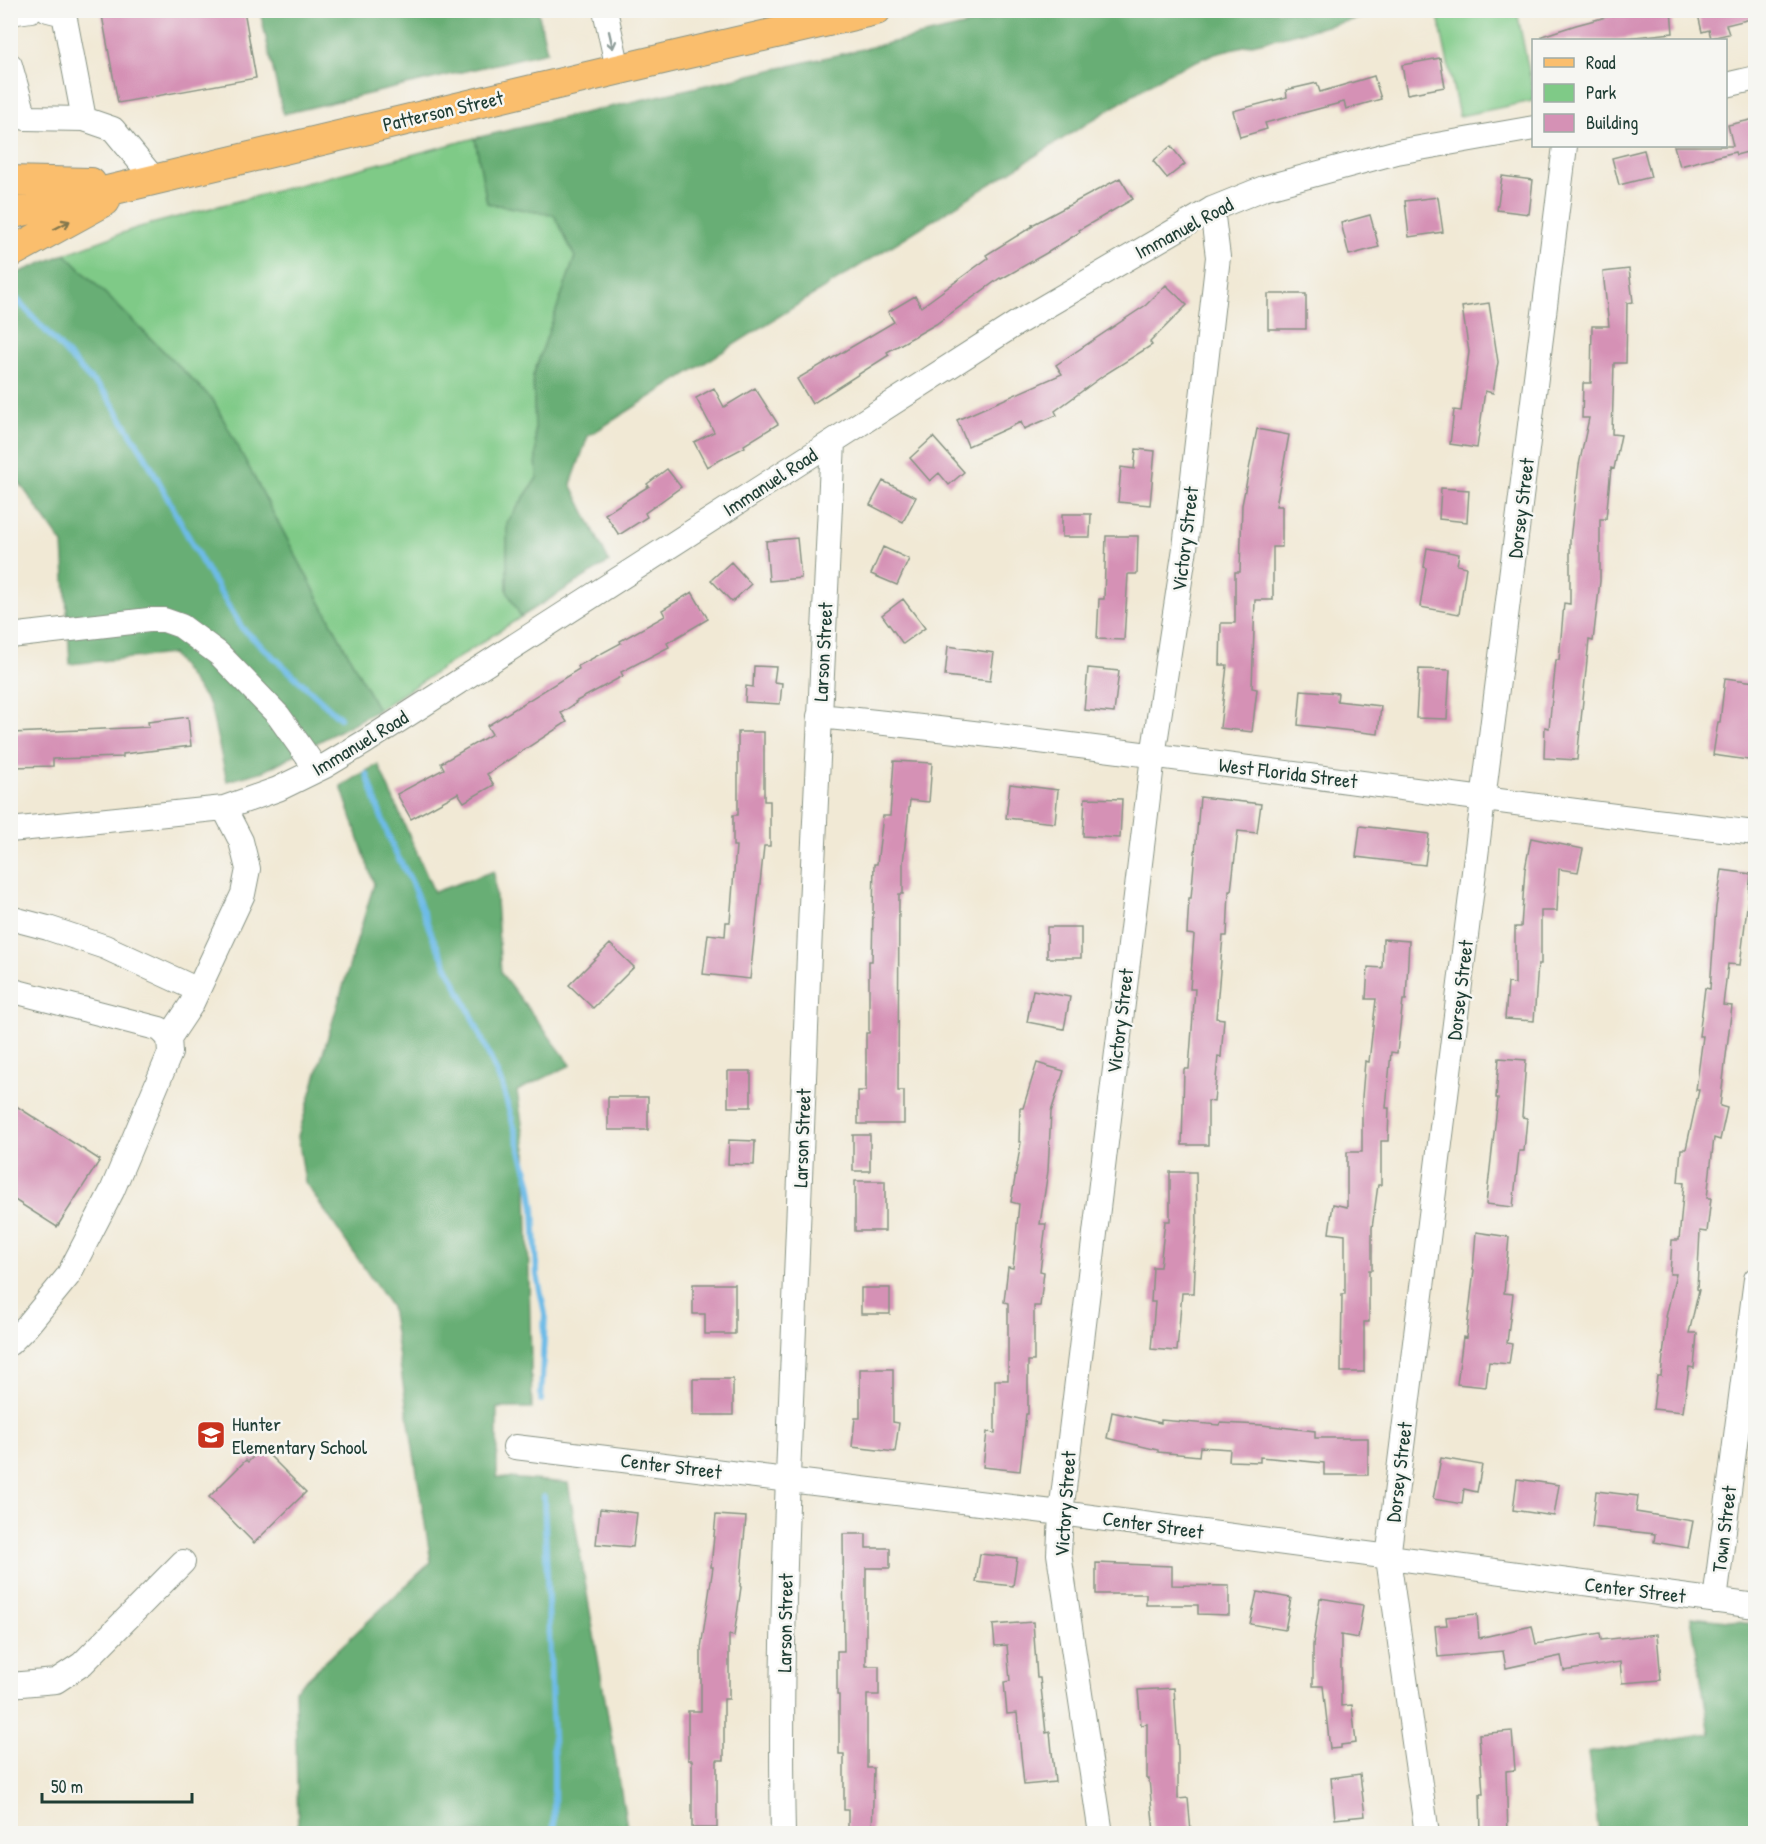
<svg xmlns="http://www.w3.org/2000/svg" width="1766" height="1844" viewBox="0 0 1766 1844" font-family="'Patrick Hand',sans-serif">
<style>
.green{fill:#7fca87;stroke:#4f845e;stroke-width:1.5}
.forest{fill:#67ae74;stroke:#437654;stroke-width:1.5}
.lines{fill:none;stroke-linecap:round;stroke-linejoin:round}
.stream{stroke:#6dbbe7;stroke-width:6}
.building{fill:#d591b5}
.minor-casing{stroke:#889384;stroke-width:26}
.major-casing{stroke:#889384;stroke-width:32}
.minor{stroke:#fff;stroke-width:24}
.major{stroke:#fabe6d;stroke-width:30}
.oneway{stroke:#8f9e9a}
.oneway2{stroke:#82774e}
.labels{text-anchor:middle;stroke-width:5;stroke-linejoin:round;paint-order:stroke}
.street-label{font-size:20px;fill:#1f3d34;stroke:#f6f6f2}
.poi-label{font-size:20px;fill:#1f3d34;stroke:#f6f6f2;text-anchor:start}
</style>
<rect width="100%" height="100%" fill="#f6f6f2"/>
<filter id="ink" filterUnits="userSpaceOnUse"><feTurbulence type="fractalNoise" baseFrequency=".0167" numOctaves="2"/><feDisplacementMap in="SourceGraphic" scale="12" xChannelSelector="R" yChannelSelector="G"/><feConvolveMatrix kernelMatrix="1 2 1 2 8 2 1 2 1" color-interpolation-filters="sRGB"/></filter>
<filter id="wash" filterUnits="userSpaceOnUse"><feTurbulence type="fractalNoise" baseFrequency=".008" numOctaves="4" result="noise"/><feDisplacementMap in="SourceGraphic" scale="24" xChannelSelector="R" yChannelSelector="G"/><feGaussianBlur stdDeviation="1.35" result="paint"/><feColorMatrix in="noise" values="0 0 0 0 0 0 0 0 0 0 0 0 0 0 0 0 0 1.4 0 .05"/><feComposite in="paint" operator="in"/></filter>
<g filter="url(#wash)">
<rect width="100%" height="100%" fill="#f1e9d5"/>
<path class="green" d="M1437,11H1517L1533,92V101L1459,116Z
M475,138L487,203L554,215L575,257L533,376L537,478L507,523V591L521,617L378,710L213,400L65,254L136,228Z"/>
<path class="forest" d="M1033,10L1389,11L1215,53L1166,74L588,436L571,484L609,562L521,617L507,591V523L537,478L533,376L575,257L554,215L487,203L475,138Z
M260,11H538L547,52L283,114Z
M65,254L213,400L378,710L264,771L227,781L210,705L172,654L70,664L63,544L11,471L10,276Z
M378,764L434,892L494,871L501,973L571,1065L517,1091L526,1149L532,1408H497V1477L568,1483L628,1833H298L295,1690L431,1562L391,1307L305,1182L298,1136L374,884L341,786Z
M1691,1617L1755,1624V1833H1599L1588,1753L1710,1734Z"/>
<g class="lines">
<path class="stream" d="M13,295L88,377L106,394L145,456L202,562L242,628L340,718
M367,774L378,808L394,850L411,881L433,938L469,1010L502,1085L530,1182L534,1208L537,1275L545,1314L541,1400
M544,1497L554,1764V1834"/>
</g>
<g id="blocks">
<path class="building" d="M101,10H244L256,78L118,103Z
M1645,10H1671L1673,33L1617,39V40H1543L1542,36L1576,25L1621,13Z
M1697,10H1755V18L1726,25L1729,34L1711,38L1709,30L1702,32Z
M1440,58L1445,87L1407,94L1402,65Z
M1374,76L1381,99L1346,109L1344,102L1265,123L1267,129L1240,137L1233,111L1287,97L1286,90L1317,83L1320,92Z
M1755,119V150L1736,155L1735,152L1680,166L1674,146H1733L1728,125Z
M1171,146L1185,164L1167,178L1153,161Z
M1644,150L1651,177L1619,185L1612,158Z
M1502,176L1533,180L1529,214L1497,210Z
M1120,178L1133,199L1079,230L1080,232L1050,251L1001,279L1000,278L936,324L887,352L889,355L812,404L797,379L894,322L888,312L915,296L921,307L988,258L986,255L1033,226L1032,225Z
M1438,197L1443,232L1409,237L1405,201Z
M1370,215L1379,247L1349,255L1341,223Z
M1629,269L1633,302L1627,303L1626,363H1614L1612,434L1621,435L1614,469L1611,468L1606,519H1600V581L1593,641L1589,640L1577,760L1544,758L1545,727L1549,728L1556,660H1559L1564,603L1570,604V540L1579,465L1589,418H1582L1583,383H1591L1592,326H1609L1603,272Z
M1166,285L1187,305L1150,342L1152,345L1104,375L1055,411L1057,415L1024,429L1021,422L968,446L957,420L1062,374L1056,365L1146,305Z
M1268,294H1306V329H1268Z
M1489,303L1498,362L1493,393L1485,391L1477,448L1450,444L1454,410L1461,411L1469,352L1462,307Z
M714,388L724,407L755,388L778,424L744,445L745,447L707,467L694,442L714,432L696,398Z
M1257,429L1289,435L1276,506H1282V547H1273V600H1255L1252,688L1257,689L1252,732L1220,728L1227,665H1220L1221,623H1235V572H1240L1242,505Z
M933,437L964,472L949,485L939,473L930,481L910,458Z
M1136,449L1155,451L1150,505L1118,502L1121,467L1134,469Z
M667,469L681,487L645,513L647,517L619,535L605,514L649,486L647,484Z
M883,481L916,497L903,522L870,505Z
M1441,488L1469,490L1467,522L1439,519Z
M1062,514H1091L1090,537H1062Z
M1106,536H1138L1137,574H1128L1124,640L1097,639L1099,599H1104Z
M797,538L801,578L769,581L766,541Z
M883,547L909,559L897,585L871,574Z
M1427,548L1459,554L1457,565L1466,567L1459,614L1420,607L1426,568L1424,567Z
M731,562L751,584L732,602L711,580Z
M692,592L708,619L667,643L669,647L621,672L623,676L575,702L576,703L561,713L567,722L487,774L494,785L464,802L458,793L411,819L397,794L444,769L441,763L492,734L487,726L579,669L578,666L621,643L620,641L665,616L662,610Z
M903,599L925,628L903,644L882,615Z
M948,646L994,653L990,681L945,676Z
M754,666L776,667L774,682L782,683L780,704L745,702L746,686L753,687Z
M1088,668L1119,671L1114,713L1084,710Z
M1419,669L1450,670L1447,719L1416,718Z
M1725,678L1755,682V761L1713,755L1718,722H1720Z
M1301,690L1338,693L1337,701L1381,706L1378,734L1298,725Z
M188,717L191,746L123,754V757L53,759V766L13,767L12,733L149,727L148,722Z
M738,732H764V801H770V846H764L750,979L703,974L708,934L725,936L726,922H730L736,846H733V815H738Z
M894,761L932,763L929,802L910,800L903,863V894H899L898,1091H904V1124H858V1091H866V1033H869V961H872L874,864H877L883,816H890Z
M1010,784L1058,790L1055,823L1006,818Z
M1200,797L1261,804L1257,833L1238,831L1231,891H1229L1227,936H1223L1216,1018L1224,1019L1221,1057L1218,1056L1214,1102L1208,1101V1145H1182L1184,1069H1189L1195,989H1190L1194,935L1187,934L1189,898H1191Z
M1085,798L1122,799L1120,838L1083,836Z
M1360,826L1429,834L1425,865L1356,857Z
M1531,838L1583,849L1578,872L1559,869L1557,911H1541V964H1538L1534,1021L1505,1019L1508,983L1515,984V927H1521L1525,869Z
M1722,870L1751,874L1740,965L1728,964L1723,1005L1732,1006L1720,1106L1727,1108L1720,1140L1714,1138L1707,1198H1711L1707,1232L1700,1231L1697,1289L1699,1290L1689,1333H1697L1694,1368L1689,1367L1683,1412L1653,1409L1657,1376H1661L1667,1318L1666,1317L1676,1274H1670L1672,1240H1679L1684,1183L1678,1182L1681,1149H1686L1699,1090H1696L1703,1036H1699L1705,988L1710,989L1716,907Z
M1047,927H1081V958H1047Z
M1383,939L1409,941L1406,1000H1403L1397,1053L1391,1052L1386,1108H1389L1388,1141H1381V1185H1378L1372,1228V1270H1369V1322H1364V1372H1341L1342,1294H1345V1235L1329,1233L1333,1204L1347,1207V1152H1362V1097L1365,1061L1369,1062L1376,999H1366L1368,967L1382,968Z
M610,944L634,967L593,1008L569,985Z
M1033,990L1070,997L1064,1029L1027,1022Z
M1499,1058L1526,1060L1522,1117L1527,1118L1524,1151H1519L1513,1207L1486,1204L1498,1098H1496Z
M1037,1063L1064,1071L1051,1112L1048,1171L1040,1224H1046L1040,1271L1044,1272L1040,1306H1034V1361H1028V1414H1026L1020,1471L983,1467L987,1432L995,1433V1380H1008V1303L1004,1302L1008,1267L1013,1268L1019,1204L1011,1202L1021,1142H1019L1020,1108H1023Z
M728,1071H751V1107H728Z
M608,1097H648V1130H608Z
M10,1102L100,1160L57,1227L10,1197Z
M853,1135H870V1171H853Z
M729,1140L755,1141L754,1165L728,1164Z
M1170,1172H1196L1197,1223L1193,1269H1195L1194,1293H1182L1177,1351L1151,1349L1155,1302H1151L1153,1267H1160L1165,1221H1170Z
M855,1181H885V1231H855Z
M1476,1232L1509,1237L1504,1293L1513,1294L1507,1343L1512,1344L1509,1364L1489,1362L1486,1387L1457,1384L1463,1337L1466,1338L1474,1270L1473,1269Z
M693,1284H735V1334H705V1314H693Z
M861,1288H890V1314H861Z
M860,1369H893V1422L899,1423L895,1452L852,1447L855,1418H860Z
M693,1379H733V1415H693Z
M1112,1412L1161,1423V1420L1219,1425L1220,1423L1262,1425L1315,1431V1438H1368V1475H1324V1463L1260,1457V1462L1229,1461L1230,1449L1200,1447L1199,1456L1158,1452V1450L1107,1438Z
M262,1448L306,1492L254,1543L209,1497L246,1460L248,1462Z
M1441,1458L1482,1465L1477,1492L1464,1489L1462,1504L1433,1499Z
M1517,1479L1559,1485L1554,1516L1513,1510Z
M1596,1491L1638,1496L1636,1512L1693,1521L1688,1548L1654,1542L1655,1534L1592,1527Z
M600,1509L637,1513L633,1547L596,1544Z
M716,1515L746,1517L740,1586L741,1587L734,1636L729,1635V1699H724V1760H717V1828H692V1760H688V1711H701V1648L713,1567H711Z
M843,1534H866V1548H890V1568H866V1666H879V1695H867V1768H874L872,1833H848V1810H844V1754H839V1695H837V1651H844Z
M980,1554L1017,1558L1013,1586L976,1582Z
M1096,1563L1172,1566V1585L1229,1586V1615L1198,1614V1605H1146V1594H1096Z
M1257,1592L1291,1598L1285,1630L1250,1624Z
M1320,1598L1363,1605L1358,1638L1341,1635V1706L1352,1705L1356,1743L1341,1745V1748L1330,1749L1323,1686H1313V1645Z
M1477,1614L1479,1638L1532,1626L1536,1644L1600,1633L1601,1640L1657,1634L1661,1680L1622,1683L1620,1662L1564,1671L1561,1656L1506,1668L1503,1651L1438,1657L1435,1626L1447,1625L1446,1617Z
M1033,1622L1037,1678H1040L1046,1733L1050,1732L1055,1782L1024,1785L1017,1713L1007,1714L1004,1682L1010,1681L1007,1645L995,1646L993,1625Z
M1174,1688L1178,1752V1799L1188,1798L1191,1832L1154,1833L1149,1779H1147V1724L1141,1725L1138,1690Z
M1512,1731L1515,1770L1506,1771L1508,1833H1481L1480,1794H1483L1479,1734Z
M1360,1774L1365,1816L1335,1819L1331,1778Z"/>
</g>
</g>
<g filter="url(#ink)">
<use href="#blocks" fill-opacity="0" stroke="#889384" stroke-width="1.5"/>
<g class="lines">
<g class="minor-casing">
<path id="minor" d="M48,10L64,14L84,119
M605,10L618,69
M10,13L31,10
M10,65L25,118L84,119L113,129L154,179
M1726,85L1756,78
M10,636L149,620H164L181,626L219,654L278,715L317,770
M819,716C1132,748 1443,797 1756,833
M10,830L224,808L278,789L325,766L365,742L1017,323L1212,209L1264,188L1397,152L1534,128
M10,918L48,928L105,947L198,990
M10,990L160,1029L169,1038L170,1053L112,1191L68,1276L27,1326L10,1343
M169,1038L191,1005L243,894L248,869L241,841L224,808
M515,1447L1061,1513L1756,1606
M1715,1601L1756,1279
M10,1685L56,1681L82,1664L183,1562
M783,1834C779,1656 788,1479 795,1302C805,1015 819,729 833,442
M1101,1834L1059,1554L1061,1513L1153,756L1185,548L1218,257L1212,209
M1427,1834L1388,1558L1565,146"/>
</g>
<g class="major-casing">
<path id="major" d="M10,181L91,183
M10,214L667,58L876,10
M10,253L105,201"/>
</g>
<use href="#minor" class="minor"/>
<use href="#major" class="major"/>
</g>
<defs><path id="oneway-shaft" d="M-6 0H5M1.5-3L5.5 0L1.5 3" fill="none" stroke-width="1.6" stroke-linecap="round" stroke-linejoin="round" transform="scale(1.5)"/></defs>
<use class="oneway" href="#oneway-shaft" transform="translate(611 40) rotate(77)"/>
<use class="oneway2" href="#oneway-shaft" transform="translate(62 225) rotate(-28)"/>
</g>
<defs>
<g id="school-square" transform="scale(1.5)"><rect x="-9" y="-9" width="18" height="18" rx="4" fill="#c8321e" stroke="#f6f6f2"/><path d="M0-5L7-2L0 1L-7-2ZM-4 1L0 2.5L4 1V4Q0 6-4 4Z" fill="#fff"/></g>
</defs>
<g fill-rule="evenodd">
<use href="#school-square" x="211" y="1435"/>
</g>
<g class="labels">
<g class="street-label">
<text transform="translate(443 111) rotate(-13)" y="7">Patterson Street</text>
<text transform="translate(1184 228) rotate(-28)" y="7">Immanuel Road</text>
<text transform="translate(770 482) rotate(-33)" y="7">Immanuel Road</text>
<text transform="translate(1521 508) rotate(-83)" y="7">Dorsey Street</text>
<text transform="translate(1185 539) rotate(-83)" y="7">Victory Street</text>
<text transform="translate(823 652) rotate(-87)" y="7">Larson Street</text>
<text transform="translate(360 743) rotate(-31)" y="7">Immanuel Road</text>
<text transform="translate(1288 773) rotate(7)" y="7">West Florida Street</text>
<text transform="translate(1460 990) rotate(-83)" y="7">Dorsey Street</text>
<text transform="translate(1120 1021) rotate(-83)" y="7">Victory Street</text>
<text transform="translate(802 1138) rotate(-88)" y="7">Larson Street</text>
<text transform="translate(671 1466) rotate(7)" y="7">Center Street</text>
<text transform="translate(1399 1472) rotate(-83)" y="7">Dorsey Street</text>
<text transform="translate(1065 1504) rotate(-86)" y="7">Victory Street</text>
<text transform="translate(1153 1525) rotate(8)" y="7">Center Street</text>
<text transform="translate(1724 1529) rotate(-83)" y="7">Town Street</text>
<text transform="translate(1635 1590) rotate(7)" y="7">Center Street</text>
<text transform="translate(785 1623) rotate(-89)" y="7">Larson Street</text>
</g>
<g class="poi-label">
<text x="232" y="1431">Hunter<tspan x="232" dy="23">Elementary School</tspan></text>
</g>
</g>
<rect width="1766" height="1844" fill="none" stroke="#f6f6f2" stroke-width="36"/>
<rect x="1532" y="39" width="195" height="108" fill="#f6f6f2" stroke="#a0aca6" stroke-width="1.5"/>
<rect x="1544" y="58" width="30" height="9" fill="#fabe6d" stroke="#a0aca6" stroke-width="1.5"/>
<text x="1586" y="69" font-size="18" fill="#1f3d34">Road</text>
<rect x="1544" y="84" width="30" height="18" fill="#7fca87" stroke="#a0aca6" stroke-width="1.5"/>
<text x="1586" y="99" font-size="18" fill="#1f3d34">Park</text>
<rect x="1544" y="114" width="30" height="18" fill="#d591b5" stroke="#a0aca6" stroke-width="1.5"/>
<text x="1586" y="129" font-size="18" fill="#1f3d34">Building</text>
<path d="M42 1793v9h150v-9" fill="none" stroke="#1f3d34" stroke-width="3"/>
<text x="51" y="1793" font-size="18" fill="#1f3d34" stroke="#f6f6f2" stroke-width="4.5" paint-order="stroke">50 m</text>
</svg>
